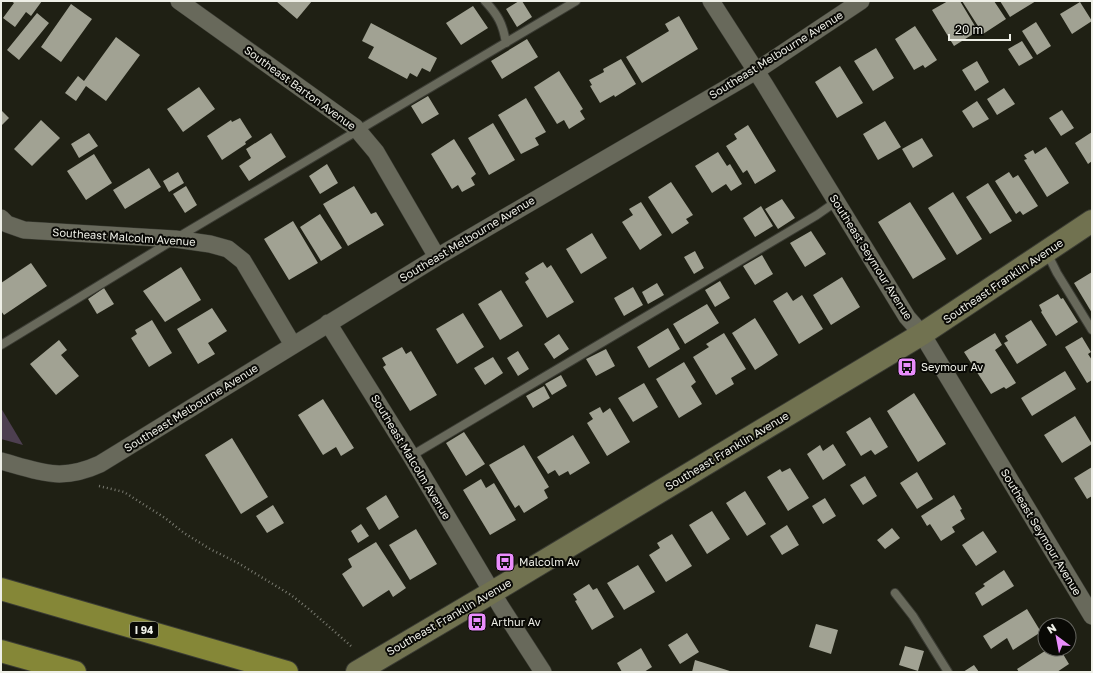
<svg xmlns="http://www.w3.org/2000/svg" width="1093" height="673" viewBox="0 0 1093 673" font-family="'Golos Text',sans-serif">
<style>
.green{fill:#4d3f50}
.building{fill:#a1a293}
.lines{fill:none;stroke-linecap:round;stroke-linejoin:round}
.lane-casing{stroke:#3b3c34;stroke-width:10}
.street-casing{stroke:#3b3c34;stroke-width:18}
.secondary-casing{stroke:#3b3c34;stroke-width:24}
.highway-casing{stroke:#3b3c34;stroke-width:24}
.path{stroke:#7a7b71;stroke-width:2.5;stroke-dasharray:1 3;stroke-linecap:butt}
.lane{stroke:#68695b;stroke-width:8}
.street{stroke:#68695b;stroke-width:17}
.secondary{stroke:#717250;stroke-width:22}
.highway{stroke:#858737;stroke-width:22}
.labels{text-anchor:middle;stroke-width:4;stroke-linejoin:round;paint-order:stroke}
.shield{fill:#090905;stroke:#a9aaa3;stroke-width:1}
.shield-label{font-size:10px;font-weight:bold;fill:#eeefe7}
.street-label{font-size:11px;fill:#eeefe7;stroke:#090905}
.poi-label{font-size:11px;fill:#eeefe7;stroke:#090905;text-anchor:start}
</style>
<rect width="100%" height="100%" fill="#1f2014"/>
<path class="green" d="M1,408L23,445L1,439Z"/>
<path class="building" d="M11,1H42L31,16L26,12L15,27L3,18L14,3Z
M276,1H312L297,19Z
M519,1H522L532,17L517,27L506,9Z
M948,1H960L978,31L954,46L932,10Z
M962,1H994L1006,19L983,34Z
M1000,1H1036L1010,17Z
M1080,2L1092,21L1072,34L1060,14Z
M71,4L92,19L61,62L41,47Z
M473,6L488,28L461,45L446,23Z
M37,13L49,23L19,60L7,50Z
M679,16L698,49L642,83L626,57L669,31L665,24Z
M1036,22L1051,46L1037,55L1022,31Z
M371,23L437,58L430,72L422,68L417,77L410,73L407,79L368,58L374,47L362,41Z
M915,26L937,60L925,68L923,65L914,70L895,39Z
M116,37L140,55L106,101L86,86L76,101L65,93L78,76L84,81Z
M527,39L538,57L502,79L491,61Z
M1022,41L1033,58L1019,66L1008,49Z
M876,48L894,78L873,91L854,61Z
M621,59L636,84L615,97L614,95L600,103L590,86L592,85L589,80L604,72L603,69Z
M977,61L989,82L975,91L962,70Z
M840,66L863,103L837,118L815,82Z
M559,71L583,109L580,111L585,119L569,129L564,120L557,124L534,87Z
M199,87L215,109L183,132L167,109Z
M1004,88L1015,104L997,115L987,99Z
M428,96L439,114L422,124L411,106Z
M526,98L546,132L535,138L539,145L521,154L498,115Z
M977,101L989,119L973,128L962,111Z
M1,110L9,118L1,126Z
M1062,110L1074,128L1061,136L1049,118Z
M240,118L252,137L245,142L246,144L222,160L207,136L231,120L232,122Z
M41,120L60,138L32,166L14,149Z
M885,121L901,147L878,160L863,134Z
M493,123L515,160L489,175L468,138Z
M748,125L776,171L755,184L747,170L743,173L726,146L737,139L734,134Z
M1092,132V161L1088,164L1075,143Z
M89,133L98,146L79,158L71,144Z
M271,133L286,157L249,181L239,166L251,158L246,149Z
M922,138L933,156L913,168L902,149Z
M454,139L476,174L471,178L475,185L462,192L458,185L452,189L431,154Z
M1046,147L1069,183L1047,197L1024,160L1027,159L1024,155L1033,150L1035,154Z
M718,152L727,166L730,164L742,184L731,191L726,184L712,193L695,166Z
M94,154L112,183L86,200L67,171Z
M327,164L338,183L320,194L309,176Z
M149,168L161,187L125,209L113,190Z
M178,172L184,183L169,192L163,181Z
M1009,172L1013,178L1018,175L1038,206L1023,215L1020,211L1016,214L995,181Z
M671,182L693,215L686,219L689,223L672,234L648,197Z
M988,183L1012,221L990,234L966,197Z
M186,186L197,205L185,213L173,194Z
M354,186L371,214L376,212L384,225L348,246L323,204Z
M953,192L982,239L957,255L928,208Z
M782,199L795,218L778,229L765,209Z
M641,202L662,235L640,250L622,222L633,215L629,209Z
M910,202L946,259L913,279L878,222Z
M761,206L773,226L755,237L743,218Z
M320,214L342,248L321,261L300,227Z
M293,221L318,263L289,280L264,239Z
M811,231L826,254L805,267L790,243Z
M592,233L607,258L581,274L566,249Z
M695,251L704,268L694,274L684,257Z
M762,255L773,274L755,285L743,266Z
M543,262L547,268L551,265L574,302L547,318L525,282L529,279L525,273Z
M31,263L47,286L4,315L1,311V283Z
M181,267L201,300L165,322L143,291Z
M1092,272V313L1074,283Z
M842,277L860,307L831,325L813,295Z
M720,281L730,298L715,307L705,290Z
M657,283L664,295L648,304L642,292Z
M633,287L643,305L624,316L614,298Z
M104,288L114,304L97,314L88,299Z
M501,290L523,326L500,340L478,304Z
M787,292L793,301L802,295L823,329L799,344L773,301Z
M1058,294L1061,299L1063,298L1078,322L1056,336L1041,312L1042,311L1039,305Z
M707,304L719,323L685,344L673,324Z
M212,308L227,331L208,343L215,354L198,364L177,329Z
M463,313L484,347L457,364L436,329Z
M755,318L778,355L755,370L732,333Z
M152,320L172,353L149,367L131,338L137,334L135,330Z
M1031,320L1047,345L1017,364L1004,343L1008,341L1005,336Z
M668,328L680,349L649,368L637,347Z
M724,333L746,369L731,378L734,384L716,395L693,357L709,347L706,344Z
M995,333L1002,345L995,350L1016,383L1006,389L1004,387L991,394L964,352Z
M559,334L569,349L554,359L544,344Z
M1082,337L1091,352L1088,354L1092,360V380L1087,383L1065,347Z
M59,340L67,350L61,355L79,376L56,395L30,364Z
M402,347L406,354L411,351L437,395L410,411L383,367L386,365L382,358Z
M606,349L615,366L596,376L586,359Z
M518,351L529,369L518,376L507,358Z
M493,357L503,373L485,385L474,368Z
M684,362L696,382L691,386L702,404L679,418L656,379Z
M1065,371L1076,389L1032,416L1021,398Z
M561,375L567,386L552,395L545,384Z
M644,383L658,407L633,422L618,398Z
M544,386L550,398L533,408L526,396Z
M914,393L946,444L918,462L887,411Z
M323,399L354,448L341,456L336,447L323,455L298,415Z
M600,407L603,413L610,408L630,442L607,456L587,423L593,419L589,413Z
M1075,416L1092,444L1062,463L1044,435Z
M870,417L888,447L875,455L871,450L861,456L846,432Z
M464,432L485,464L466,476L446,443Z
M573,435L590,463L570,475L568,471L559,476L555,470L548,474L537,457Z
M232,438L268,497L241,514L205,455Z
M833,444L846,465L823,480L807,454L820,445L823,451Z
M524,445L549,487L544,490L548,498L524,513L519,505L515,508L489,465Z
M1092,467V496L1087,499L1074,478Z
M790,468L809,498L788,511L767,477L780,469L782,472Z
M917,472L933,499L917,509L900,483Z
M865,476L877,496L863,505L850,485Z
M481,479L486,488L494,483L516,520L490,535L463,490Z
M745,491L766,524L747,536L726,503Z
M386,495L399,517L379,530L366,508Z
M954,495L962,509L960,510L965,519L952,527L955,532L941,541L930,524L927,526L921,516Z
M825,498L836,516L823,524L812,506Z
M273,505L284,523L267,533L256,516Z
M712,511L730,539L707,554L689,525Z
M361,524L369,536L358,543L351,531Z
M787,525L799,545L782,555L770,536Z
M892,528L900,538L885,549L877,540Z
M416,529L437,564L410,580L389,545Z
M983,531L997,552L976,566L962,545Z
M672,534L692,566L666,582L649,555L660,548L657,543Z
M376,542L406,588L393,597L389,590L363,607L342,574L352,567L348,559Z
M638,565L655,592L624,610L607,583Z
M1004,570L1014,586L982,606L975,593L985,586L983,584Z
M589,584L593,590L597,588L614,617L592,630L575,601L577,600L573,594Z
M1027,609L1041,632L1013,650L1007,638L991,649L983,636Z
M816,624L838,630L831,654L809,647Z
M687,633L699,652L680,664L668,645Z
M905,646L924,651L918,671L899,665Z
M641,648L652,667L644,672H622L617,663Z
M1048,649H1060L1069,664L1057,672H1019L1017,669Z
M695,660L733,672H692Z
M974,665L979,672H963Z"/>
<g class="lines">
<g class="lane-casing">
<path id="lane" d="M485,1C498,15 503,24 506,43
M1047,253L1057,273L1092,330
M1,345L175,239L576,1
M411,456L817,215L837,201
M895,593L913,616L948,672"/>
</g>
<g class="street-casing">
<path id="street" d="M179,1L355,127L376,152L437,257
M711,1L765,85L907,317L922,334L1092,616
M1,218L7,224L24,230L175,239L210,244L228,249L243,261L293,345
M328,323L411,456L501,607L543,672
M1,461C40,472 61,482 100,464L437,257L756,71L861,1"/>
</g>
<g class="secondary-casing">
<path id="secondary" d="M357,672L506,584L922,334L1092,221"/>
</g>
<g class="highway-casing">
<path id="highway" d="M1,589L287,672
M1,651L75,672"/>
</g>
<path class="path" d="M99,486L124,492L165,518L184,533L210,549L238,563L291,595L310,610L351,646"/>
<use href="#lane" class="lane"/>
<use href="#street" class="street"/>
<use href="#secondary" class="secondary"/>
<use href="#highway" class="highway"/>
</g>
<defs>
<g id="bus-square" transform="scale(1)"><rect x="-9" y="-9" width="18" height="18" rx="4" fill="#ea8dfd" stroke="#090905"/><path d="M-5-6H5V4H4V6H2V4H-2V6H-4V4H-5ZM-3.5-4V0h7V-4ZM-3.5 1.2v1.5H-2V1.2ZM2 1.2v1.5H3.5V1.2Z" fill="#111"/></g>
</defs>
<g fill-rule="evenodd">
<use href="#bus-square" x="907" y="367"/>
<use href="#bus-square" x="505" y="562"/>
<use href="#bus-square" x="477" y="622"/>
</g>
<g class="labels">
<rect class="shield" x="130" y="622" width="28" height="16" rx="3"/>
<g class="shield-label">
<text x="144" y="634">I 94</text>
</g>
<g class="street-label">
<text transform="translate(776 55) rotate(-32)" y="4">Southeast Melbourne Avenue</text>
<text transform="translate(300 88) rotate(36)" y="4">Southeast Barton Avenue</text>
<text transform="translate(124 237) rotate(4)" y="4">Southeast Malcolm Avenue</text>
<text transform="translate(467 239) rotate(-31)" y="4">Southeast Melbourne Avenue</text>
<text transform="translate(871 257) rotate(58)" y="4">Southeast Seymour Avenue</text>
<text transform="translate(1003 281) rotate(-34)" y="4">Southeast Franklin Avenue</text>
<text transform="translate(191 408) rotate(-32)" y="4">Southeast Melbourne Avenue</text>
<text transform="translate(727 451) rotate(-31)" y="4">Southeast Franklin Avenue</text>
<text transform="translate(411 457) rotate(59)" y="4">Southeast Malcolm Avenue</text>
<text transform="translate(1041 532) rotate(59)" y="4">Southeast Seymour Avenue</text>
<text transform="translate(449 617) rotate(-30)" y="4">Southeast Franklin Avenue</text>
</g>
<g class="poi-label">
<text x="921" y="371">Seymour Av</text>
<text x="519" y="566">Malcolm Av</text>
<text x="491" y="626">Arthur Av</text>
</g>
</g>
<rect width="1093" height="673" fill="none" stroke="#eeefe7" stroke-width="4"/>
<g transform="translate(1057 637) rotate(328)"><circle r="19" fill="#090905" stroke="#65655f"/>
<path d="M0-3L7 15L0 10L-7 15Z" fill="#ea8dfd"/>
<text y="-6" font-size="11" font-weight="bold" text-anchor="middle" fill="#eeefe7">N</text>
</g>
<path d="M949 34v6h61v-6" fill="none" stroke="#eeefe7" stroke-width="2"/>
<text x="955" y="34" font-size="12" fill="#eeefe7" stroke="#090905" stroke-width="3" paint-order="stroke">20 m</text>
</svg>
